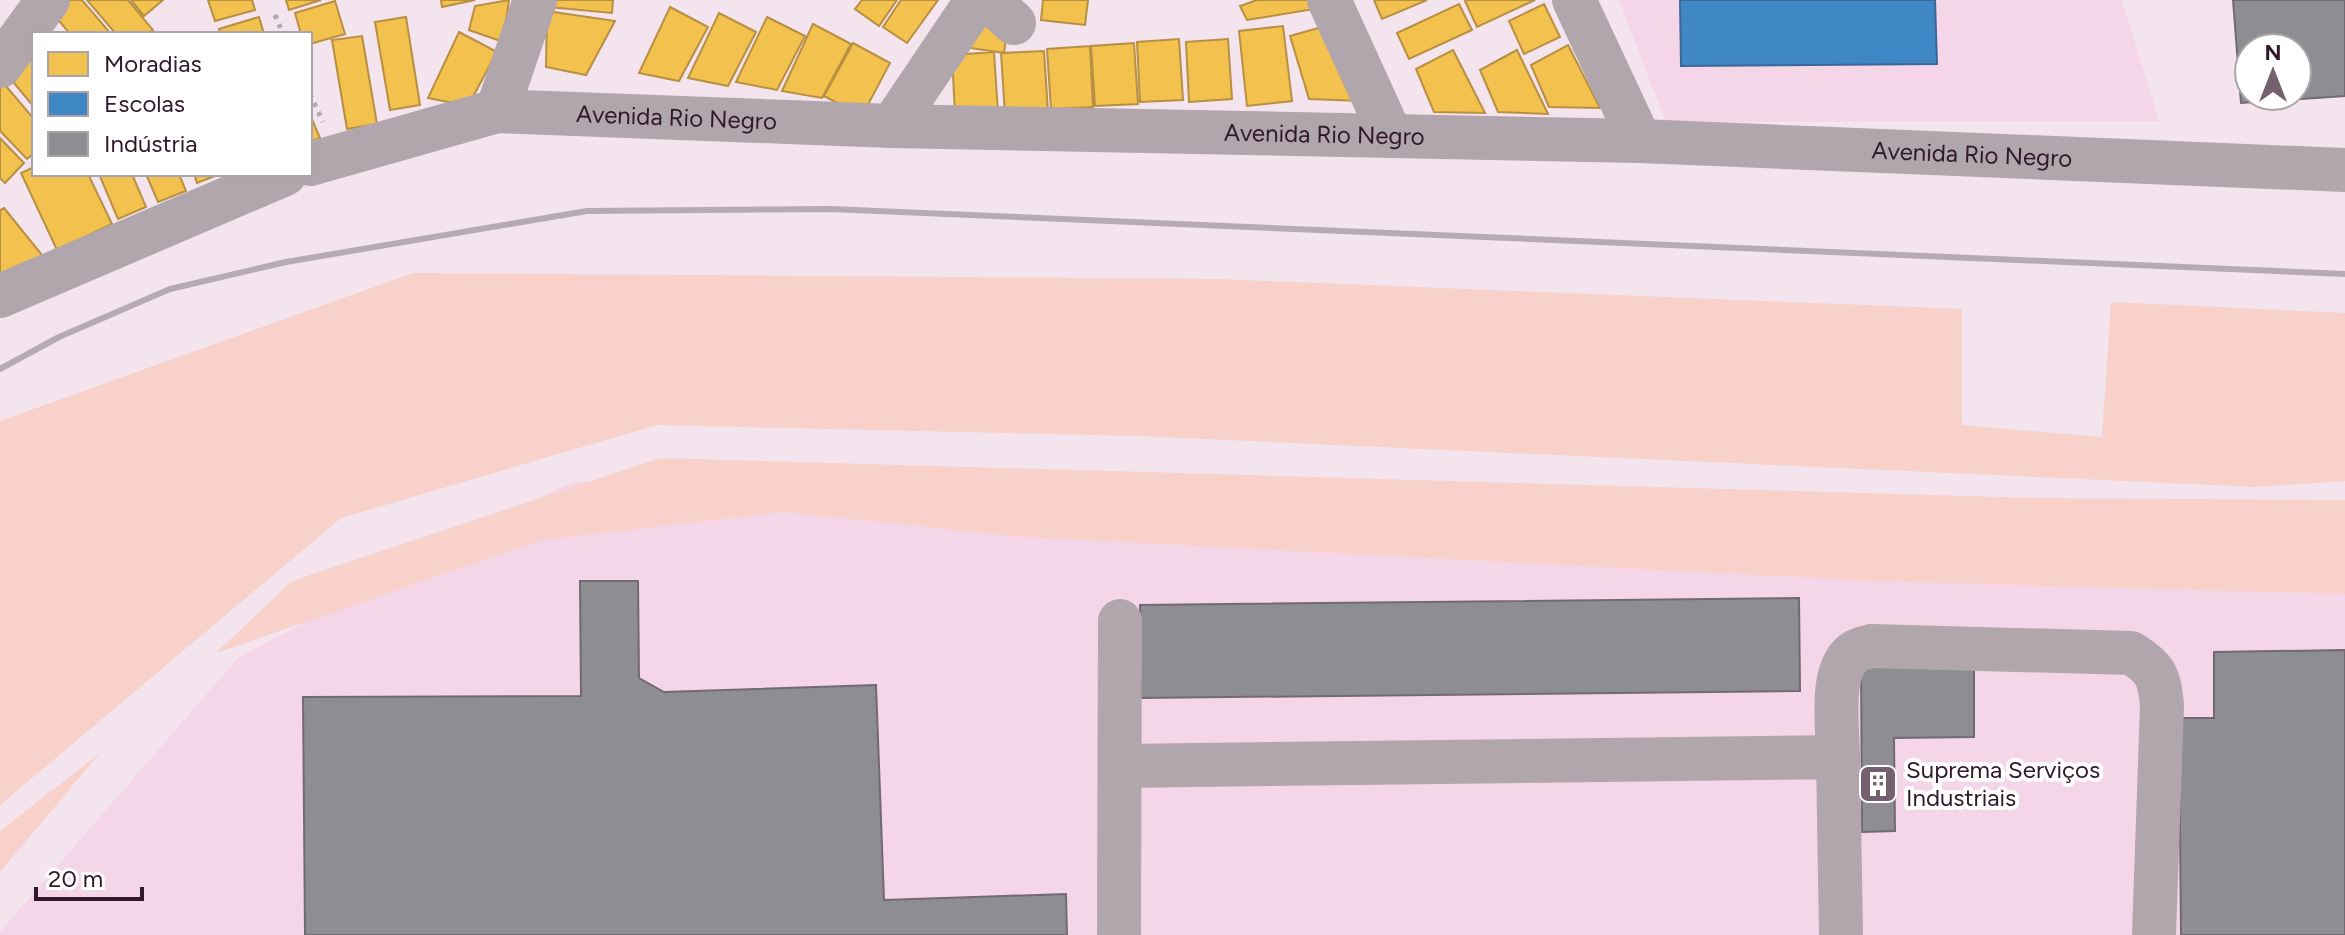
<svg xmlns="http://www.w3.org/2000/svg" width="2345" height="935" viewBox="0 0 2345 935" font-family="Figtree,sans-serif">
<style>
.built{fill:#f5d6e9}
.green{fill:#f7d1ca}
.homes{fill:#f2c14e;stroke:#b88f43;stroke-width:2}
.schools{fill:#3f88c5;stroke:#3a6796;stroke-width:2}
.industry{fill:#8d8d92;stroke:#716a72;stroke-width:2;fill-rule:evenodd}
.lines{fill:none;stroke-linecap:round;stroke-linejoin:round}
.path{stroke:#b2a8af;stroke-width:5;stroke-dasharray:4 6;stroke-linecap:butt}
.minor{stroke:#b1a6ac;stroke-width:44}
.rail{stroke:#b7abb2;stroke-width:6}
.labels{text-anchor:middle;stroke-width:8;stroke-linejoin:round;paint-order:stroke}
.street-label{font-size:24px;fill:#301929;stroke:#fff}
.poi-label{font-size:24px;fill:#301929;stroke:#fff;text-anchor:start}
</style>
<rect width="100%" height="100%" fill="#f3e4ed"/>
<path class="built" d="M1619,0H2122L2159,121L1666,122Z
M573,481L2345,594V935H0V932L238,658Z"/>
<path class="green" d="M413,273L1218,279L1962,309V425L2102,437L2111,302L2345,313V481L2256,487L1139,436L657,425L341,518L0,805V421Z
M660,458L2035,498L2345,500V594L1872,581L1024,537L783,512L542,540L216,653L292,581Z
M100,753L0,872V831Z"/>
<path class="homes" d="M62,0H82L111,34H70L50,10Z
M87,0H128L153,30L148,34H116Z
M131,0H163L144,16Z
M208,0H252L255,10L215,21Z
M286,0H321L289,10Z
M441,0H475L442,7Z
M509,0L503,42L469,30L475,6Z
M550,0H613L612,13L549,7Z
M862,0H897L879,26L855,9Z
M901,0H938L907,43L883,27Z
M1043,0H1088L1085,25L1041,20Z
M1257,0H1311L1314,9L1247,20L1240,6Z
M1374,0H1427L1382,19Z
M1468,0H1535L1477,27L1465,1Z
M335,1L345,34L310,44V34H301L295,13Z
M1459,4L1472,30L1409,59L1397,33Z
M1544,4L1560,37L1524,54L1509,21Z
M670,7L708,27L679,81L639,73Z
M547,11L615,21L586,75L546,67Z
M719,13L756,32L728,86L688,78Z
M259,17L264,34H220L219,29Z
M406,17L420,105L390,110L375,22Z
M767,17L805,36L777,90L736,82Z
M968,20L1008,25L1004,53L964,47Z
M813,24L851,44L822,98L782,91Z
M1283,26L1292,101L1247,106L1239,31Z
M1322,27L1360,101L1309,99L1290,36Z
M459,32L497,52L468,106L428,98Z
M362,36L377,124L347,129L332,40Z
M1179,39L1183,100L1140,102L1137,42Z
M1228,39L1232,99L1189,102L1186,42Z
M853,43L890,63L862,116L824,96Z
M1134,43L1138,104L1095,106L1091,46Z
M1568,45L1600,108L1549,107L1531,65Z
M1090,46L1093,107L1051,109L1047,49Z
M27,50L34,58V107L3,70Z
M1453,50L1485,113L1434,112L1416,69Z
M1517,50L1548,114L1498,112L1480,70Z
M1044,51L1048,112L1005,114L1001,53Z
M994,52L998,113L955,115L952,55Z
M0,79L34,119V153L27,159L0,131Z
M310,115L320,138L310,142Z
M0,138L24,163L5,183L0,178Z
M34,167V174H88L112,224L57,250L21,173Z
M99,174H132L146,207L118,219Z
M146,174H179L186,191L158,202Z
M194,174H220L197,183Z
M4,208L46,260L0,278V210Z"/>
<path class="schools" d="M1680,0H1935L1937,64L1681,66Z"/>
<path class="industry" d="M2233,0H2345V96L2241,103ZM2249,48H2297V96H2249Z
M580,581H638L639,678L664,692L876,685L884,900L1066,894L1067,935H305L303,697L581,696Z
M1799,598L1800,691L1141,698L1140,605Z
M2345,650V935H2181L2179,718H2214V652Z
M1974,654V737L1894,738L1895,831L1862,832L1861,655Z"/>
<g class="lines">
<path class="path" d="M275,15L283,34
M310,94L323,122"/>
<g class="minor">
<path d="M989,0L1014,23"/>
<path d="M1329,0L1391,136"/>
<path d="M1574,0L1640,141"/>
<path d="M0,66L48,0"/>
<path d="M497,111L535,0"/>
<path d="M892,126L977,0"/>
<path id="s1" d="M310,164L497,111L892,126L1640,141L2345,170"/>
<path d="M0,296L285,174"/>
<path d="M1838,757C1838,728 1829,672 1853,653C1858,649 1865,648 1871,646L2131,653C2156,668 2159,676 2162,705L2154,935"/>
<path d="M1120,766L1838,757L1841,935"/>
<path d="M1119,935L1120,621"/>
</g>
<path class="rail" d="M0,369L59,337L170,289L286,262L587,211L830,209L2345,274"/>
</g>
<defs>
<g id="building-square" transform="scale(2)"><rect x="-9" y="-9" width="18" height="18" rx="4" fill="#74606e" stroke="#fff"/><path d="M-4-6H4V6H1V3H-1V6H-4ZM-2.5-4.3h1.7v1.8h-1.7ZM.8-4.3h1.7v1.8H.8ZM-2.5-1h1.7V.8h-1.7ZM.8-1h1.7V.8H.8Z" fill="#fff"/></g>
</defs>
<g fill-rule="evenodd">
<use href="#building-square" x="1878" y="784"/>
</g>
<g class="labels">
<g class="street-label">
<text dy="8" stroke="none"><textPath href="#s1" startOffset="374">Avenida Rio Negro</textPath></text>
<text dy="8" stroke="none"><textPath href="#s1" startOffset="1022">Avenida Rio Negro</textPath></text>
<text dy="8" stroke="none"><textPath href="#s1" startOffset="1670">Avenida Rio Negro</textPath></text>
</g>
<g class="poi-label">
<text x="1906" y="778">Suprema Serviços<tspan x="1906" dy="28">Industriais</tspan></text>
</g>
</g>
<rect x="32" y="32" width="280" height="144" fill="#ffffff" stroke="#aca3a9" stroke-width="2"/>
<rect x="48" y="52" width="40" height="24" fill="#f2c14e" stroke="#aca3a9" stroke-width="2"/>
<text x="104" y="72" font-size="24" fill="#301929">Moradias</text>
<rect x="48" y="92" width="40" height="24" fill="#3f88c5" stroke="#aca3a9" stroke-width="2"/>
<text x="104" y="112" font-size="24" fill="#301929">Escolas</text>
<rect x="48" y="132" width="40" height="24" fill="#8d8d92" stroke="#aca3a9" stroke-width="2"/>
<text x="104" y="152" font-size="24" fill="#301929">Indústria</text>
<g transform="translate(2273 72)"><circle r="38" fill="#ffffff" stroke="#aca3a9" stroke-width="2"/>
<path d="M0-6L14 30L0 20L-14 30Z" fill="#74606e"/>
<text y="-12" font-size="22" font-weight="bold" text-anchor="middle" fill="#301929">N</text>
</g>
<path d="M36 887v12h106v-12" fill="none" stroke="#301929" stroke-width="4"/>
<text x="48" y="887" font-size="24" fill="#301929" stroke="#ffffff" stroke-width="6" paint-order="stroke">20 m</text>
</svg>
